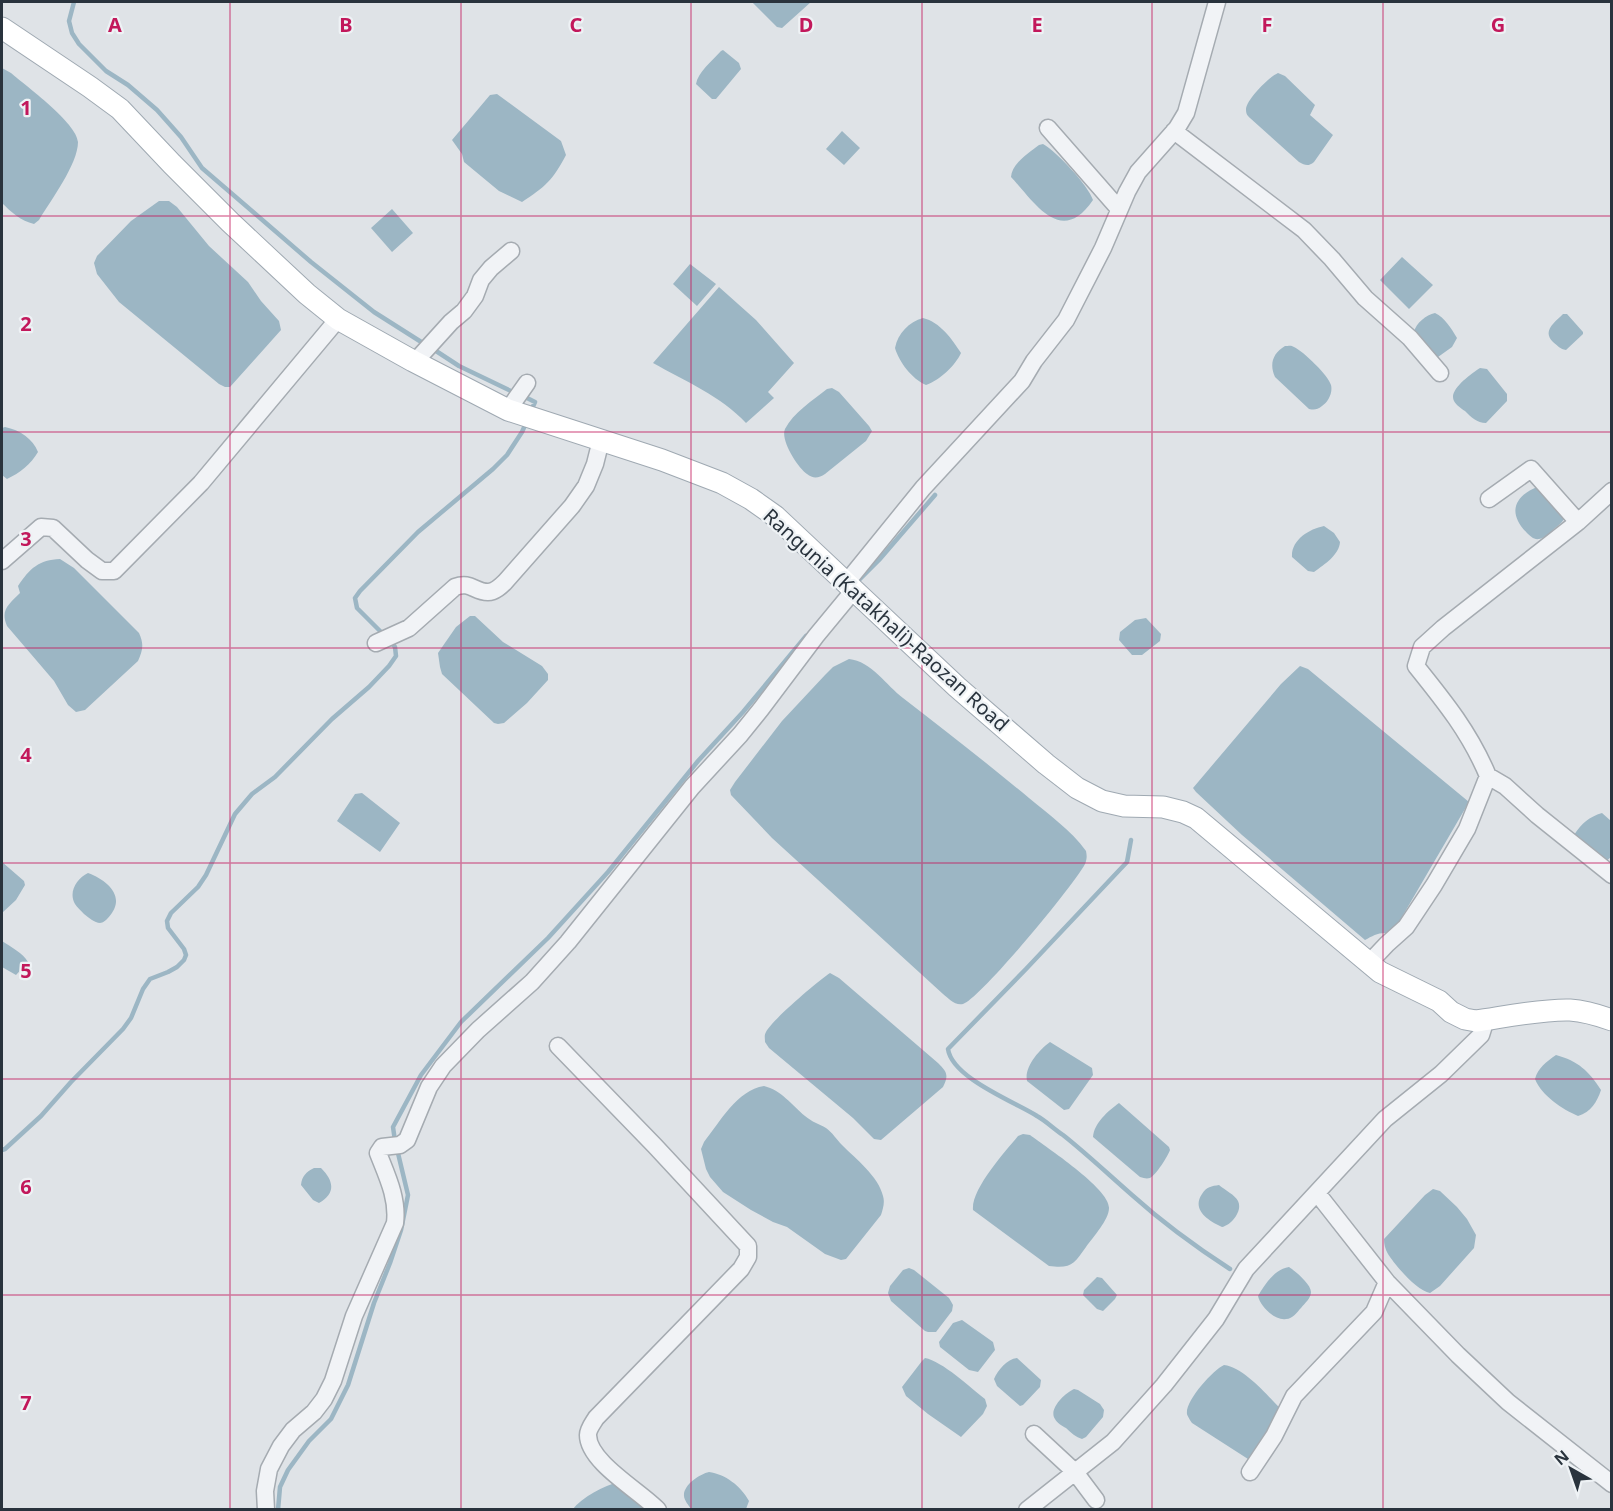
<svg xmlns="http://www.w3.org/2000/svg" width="1613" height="1511" viewBox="0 0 1613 1511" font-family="'Noto Sans',sans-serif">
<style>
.water{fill:#9cb6c4}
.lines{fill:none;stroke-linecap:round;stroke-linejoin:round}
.stream{stroke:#9cb6c4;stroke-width:4.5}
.minor-casing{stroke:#a5abb1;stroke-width:19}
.major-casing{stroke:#9fa9b2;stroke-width:23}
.minor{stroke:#f1f3f6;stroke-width:16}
.major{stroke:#fff;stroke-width:21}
.grid{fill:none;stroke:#c2185b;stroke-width:1.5;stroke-opacity:0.55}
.labels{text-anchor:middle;stroke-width:4.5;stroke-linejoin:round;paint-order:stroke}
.street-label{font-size:20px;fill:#29333d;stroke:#eef2f5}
.grid-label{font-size:20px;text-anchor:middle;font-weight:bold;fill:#c2185b;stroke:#eef2f5;stroke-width:4.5;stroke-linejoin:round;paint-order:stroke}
</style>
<rect width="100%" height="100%" fill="#dfe3e7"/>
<path class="water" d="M752,2H811L782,28L777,27Z
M723,50L739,63L741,69L716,99H712L696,84C698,72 712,61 721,51Z
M2,68L11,73C26,86 77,123 78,142C78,164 51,200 39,220L34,224C21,221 11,212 2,203Z
M1278,73L1285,76L1315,105L1310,115L1333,135L1314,162C1308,167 1305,165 1299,162L1250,118C1247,115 1246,114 1246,109C1247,99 1269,77 1278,73Z
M497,94L561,141L566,155C553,180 545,187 522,202L499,191L464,162L462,154L452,140L490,95Z
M842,131L860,148L844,165L826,149Z
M1043,144C1057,152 1088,185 1093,200C1061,247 1035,203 1011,177C1012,163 1029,153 1039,145Z
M159,201H169L177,207L209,246L248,282L261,301L279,321L281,330L230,387H225L219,384L119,302L97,274L94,263L97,256L131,221Z
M392,209L413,233L392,252L371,228Z
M1402,257L1433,285L1409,309L1380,280Z
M690,264L716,284L697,306L673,284Z
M719,287L756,320L794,363L768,392L774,398L746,423C721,396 685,381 653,363Z
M1435,313C1445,318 1451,328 1457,338L1452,347L1438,357H1435L1414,332C1416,323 1426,315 1435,313Z
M1563,314H1567L1583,332V334L1566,350C1560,349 1558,346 1553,342C1542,331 1554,323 1563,314Z
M923,318C940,322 952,339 961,353C955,366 940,380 926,385C912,379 899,362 895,348C898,333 909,322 923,318Z
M1285,346C1289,346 1291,345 1294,347C1303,351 1329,376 1331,385C1333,393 1328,402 1322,406C1317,410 1314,410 1309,409L1275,377C1269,364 1273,353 1285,346Z
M1480,368L1487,369L1507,394V401L1486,423C1477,423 1471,417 1465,411C1462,409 1456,405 1454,401C1448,390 1471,374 1480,368Z
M832,388L839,392L869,426L872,431L866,441L825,474C819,478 813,479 807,474C798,468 780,440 785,429C793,413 813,400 827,389Z
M5,427C20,430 33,439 38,452C31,464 20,473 7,479L2,475V428Z
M1537,487L1566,515C1564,521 1560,524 1554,529C1550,533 1545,538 1539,539C1534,540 1530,536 1527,533C1508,514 1513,497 1537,487Z
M1324,526L1334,533L1340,542C1339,555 1325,564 1314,572L1308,571L1292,557C1291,540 1309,529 1324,526Z
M60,559L74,568L139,633C144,644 143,650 138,661L85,710L76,712L68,705L54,681L7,626C0,610 9,604 20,593L18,586C30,568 39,560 60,559Z
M470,616H475L503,642L542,666L548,674V680L527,703L504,723L498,724L494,723L442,674L440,667L438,653L456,627Z
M1146,618L1161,634L1160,641L1142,655H1132L1119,640L1120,632L1135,620Z
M849,659C871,661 887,686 903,698C946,731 988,764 1029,798C1048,814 1071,830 1086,851C1087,856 1087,859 1085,864C1075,884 979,1000 963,1004C955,1006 948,998 943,994L772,838L731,795L730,790L735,782L782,721L825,675L833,667Z
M1300,666L1308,669L1469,802L1392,934C1381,931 1374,935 1365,940L1242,835L1196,792L1193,788L1281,684Z
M362,793L400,823L380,852L337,821L355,794Z
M1602,813L1611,821V857L1603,864L1574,835C1582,823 1589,817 1602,813Z
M2,862L24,881L25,885L16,900L2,913Z
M88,873C109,881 127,898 108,918C106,920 103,923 100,923C95,923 88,917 84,914C81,911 77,907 75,904C68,892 77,878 88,873Z
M2,941C11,947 23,953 28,962L16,975L2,967Z
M830,973L839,978L938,1063C947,1072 949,1075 943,1087L881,1140L874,1139L853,1118L769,1048L765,1042C765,1037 764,1036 766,1032C772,1020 818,981 830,973Z
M1050,1042L1092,1068L1093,1075L1069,1109L1064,1110L1027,1081C1024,1067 1039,1050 1050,1042Z
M1556,1055C1578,1061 1589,1071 1601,1090C1597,1102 1591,1112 1578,1116C1562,1109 1542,1096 1535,1079C1538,1068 1546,1062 1556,1055Z
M764,1086C781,1090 792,1105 805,1116C812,1122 819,1124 826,1128C832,1132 837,1140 842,1145C855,1158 879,1177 883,1196C885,1202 883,1209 881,1215L846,1259L841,1260L825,1254L787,1227L773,1222L751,1210L723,1192L710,1177L706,1169L701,1149L704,1142C720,1122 737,1090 764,1086Z
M1119,1103L1169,1147L1170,1150C1168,1156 1156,1175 1150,1178C1146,1179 1144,1178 1140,1177L1093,1137C1094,1123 1108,1111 1119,1103Z
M1023,1134L1030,1135C1046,1147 1110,1189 1109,1208C1109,1220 1093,1237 1086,1247C1074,1264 1071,1269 1049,1266L973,1210C971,1189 1005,1152 1018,1136Z
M314,1168H321C334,1181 336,1193 319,1203L313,1200L301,1185C302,1176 306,1172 314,1168Z
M1219,1185C1225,1190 1235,1195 1238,1201C1243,1211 1231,1225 1222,1227C1209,1221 1191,1210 1202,1194C1206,1187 1212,1186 1219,1185Z
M1433,1189L1440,1191L1457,1207L1467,1219L1476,1235L1474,1248L1440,1286L1430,1293C1417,1291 1395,1265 1388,1254C1385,1249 1384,1244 1384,1239L1425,1195Z
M1289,1267C1295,1271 1311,1284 1311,1292C1311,1298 1305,1303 1301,1308C1297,1312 1293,1319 1286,1319C1275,1321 1260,1306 1258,1296C1265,1284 1275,1269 1289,1267Z
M909,1268L914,1270L949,1298L953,1305L952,1311L936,1332H928L925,1331L891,1301L888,1293L890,1286L903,1270Z
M1097,1277L1102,1278L1117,1295L1115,1299L1103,1311L1097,1309L1083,1295L1084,1290Z
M962,1320L993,1342L995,1350L978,1372L969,1370L940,1347L939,1342L953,1323Z
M925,1358C942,1361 971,1388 985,1399L987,1406L983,1414L961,1437L928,1414L906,1396L902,1387L922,1361Z
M1017,1358L1041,1380L1040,1387L1023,1405L1020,1406L997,1386L994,1379C998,1370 1007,1359 1017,1358Z
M1224,1365C1246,1368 1269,1398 1285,1413L1248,1459L1192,1423C1191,1422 1187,1415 1187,1414C1185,1401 1213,1370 1224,1365Z
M1074,1389L1078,1390L1100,1404L1104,1410L1103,1417L1086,1437L1082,1439C1076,1437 1071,1433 1066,1428C1062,1426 1057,1423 1055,1419C1048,1409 1065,1393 1074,1389Z
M709,1472C725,1474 741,1486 749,1501L746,1509H691C689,1506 684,1500 684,1496C683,1485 700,1474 709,1472Z
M620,1481L653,1510H572C583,1496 603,1487 620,1481Z"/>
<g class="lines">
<path class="stream" d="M74,2L69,21L72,33L79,44L106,71L128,85L157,110L181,137L202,168L311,262L374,312L426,345
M433,349L459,366L515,393
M523,396L535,402L530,413
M859,580L879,560L935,495
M384,635L357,608L355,598L360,591L418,532L493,469L507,455L522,432L526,423
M1131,840L1127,862L1026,969L948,1049C952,1078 1015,1102 1037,1116C1046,1121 1054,1129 1063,1135C1087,1154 1109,1175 1132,1195C1162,1222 1196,1247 1230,1269
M395,1141L393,1127L421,1075L461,1022L548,938L608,872L698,761L743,712L806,636
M2,1150L5,1149L41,1116L71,1082L123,1029L131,1018L143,989L150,979L168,972L177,967L184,960L186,955L184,949L168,928L167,921L171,913L198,887L206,875L235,814L252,794L275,777L332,719L369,687L389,666L396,656L395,647L390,641
M278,1510L280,1487L288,1470L309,1441L331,1419L348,1385L374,1303L390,1263L401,1230L408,1195L397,1149"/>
<g class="minor-casing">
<path id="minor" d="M1048,128L1119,209
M1174,131L1304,230L1332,259L1365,298L1410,338L1440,373
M416,362L422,354L451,322L464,311L475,296L481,280L491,268L511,251
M508,410L527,383
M1489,499L1531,469L1578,522
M2,561L41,527L53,528L87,560L102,571H114L201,483L338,319
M846,583L923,488L1022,381L1034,361L1066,320L1103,248L1127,192L1138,172L1177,128L1186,113L1217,2
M376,643L409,628L455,587C471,581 474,592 488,592C495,592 501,586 505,582L572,506L586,486L595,464L601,440
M1488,776L1505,786L1537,815L1612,875
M1369,963L1387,944L1406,927L1434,885L1467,829L1488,776C1470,733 1445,702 1416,666L1422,647L1443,628L1578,522L1612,491
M558,1046L655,1146L748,1246V1257L741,1269L596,1418C593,1423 588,1429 588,1435C588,1462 640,1491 658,1510
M1317,1193L1387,1282L1458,1355L1508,1402L1612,1484
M1034,1434L1075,1472L1096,1500
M1250,1472L1274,1436L1294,1396L1374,1312L1387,1282
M266,1510L265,1491L269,1469L281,1446L293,1430L314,1412L324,1399L333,1381L354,1316L395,1223C398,1198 387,1176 378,1153L382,1147L400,1145L407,1140L429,1087L443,1066L478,1030L532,982L568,942L692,787L740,735L761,709L816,636L854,590
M1027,1510L1113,1442L1164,1385L1216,1319L1246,1269L1385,1119L1441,1074L1481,1035L1486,1019"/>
</g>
<g class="major-casing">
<path id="major" d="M2,28L90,87L120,109L172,164L230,222L307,294L338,319L413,361L508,410L662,460L722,483L751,499L775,516L957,687L1046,764L1077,788L1102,801L1124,806L1163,807L1183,812L1196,818L1380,972L1439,1001L1451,1012L1465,1019L1476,1021C1504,1017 1542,1009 1570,1010C1585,1011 1598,1015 1612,1020"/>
</g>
<use href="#minor" class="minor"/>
<use href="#major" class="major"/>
</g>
<path class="grid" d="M230,2V1510M461,2V1510M691,2V1510M922,2V1510M1152,2V1510M1383,2V1510M2,216H1612M2,432H1612M2,648H1612M2,863H1612M2,1079H1612M2,1295H1612"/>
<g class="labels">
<g class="street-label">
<text transform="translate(886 620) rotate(42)" y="7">Rangunia (Katakhali)-Raozan Road</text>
</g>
</g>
<g class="grid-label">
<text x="115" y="32">A</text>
<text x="346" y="32">B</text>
<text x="576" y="32">C</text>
<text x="806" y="32">D</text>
<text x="1037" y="32">E</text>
<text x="1267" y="32">F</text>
<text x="1498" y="32">G</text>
<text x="26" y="115">1</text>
<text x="26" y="331">2</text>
<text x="26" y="546">3</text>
<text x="26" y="762">4</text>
<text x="26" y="978">5</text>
<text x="26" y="1194">6</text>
<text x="26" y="1410">7</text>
</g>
<rect width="1613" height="1511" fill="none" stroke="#29333d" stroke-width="6"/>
<g transform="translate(1571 1469) rotate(320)" stroke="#eef2f5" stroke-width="4.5" paint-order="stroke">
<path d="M0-4.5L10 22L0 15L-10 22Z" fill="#29333d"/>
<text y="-9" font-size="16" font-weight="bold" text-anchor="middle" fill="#29333d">N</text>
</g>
</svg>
